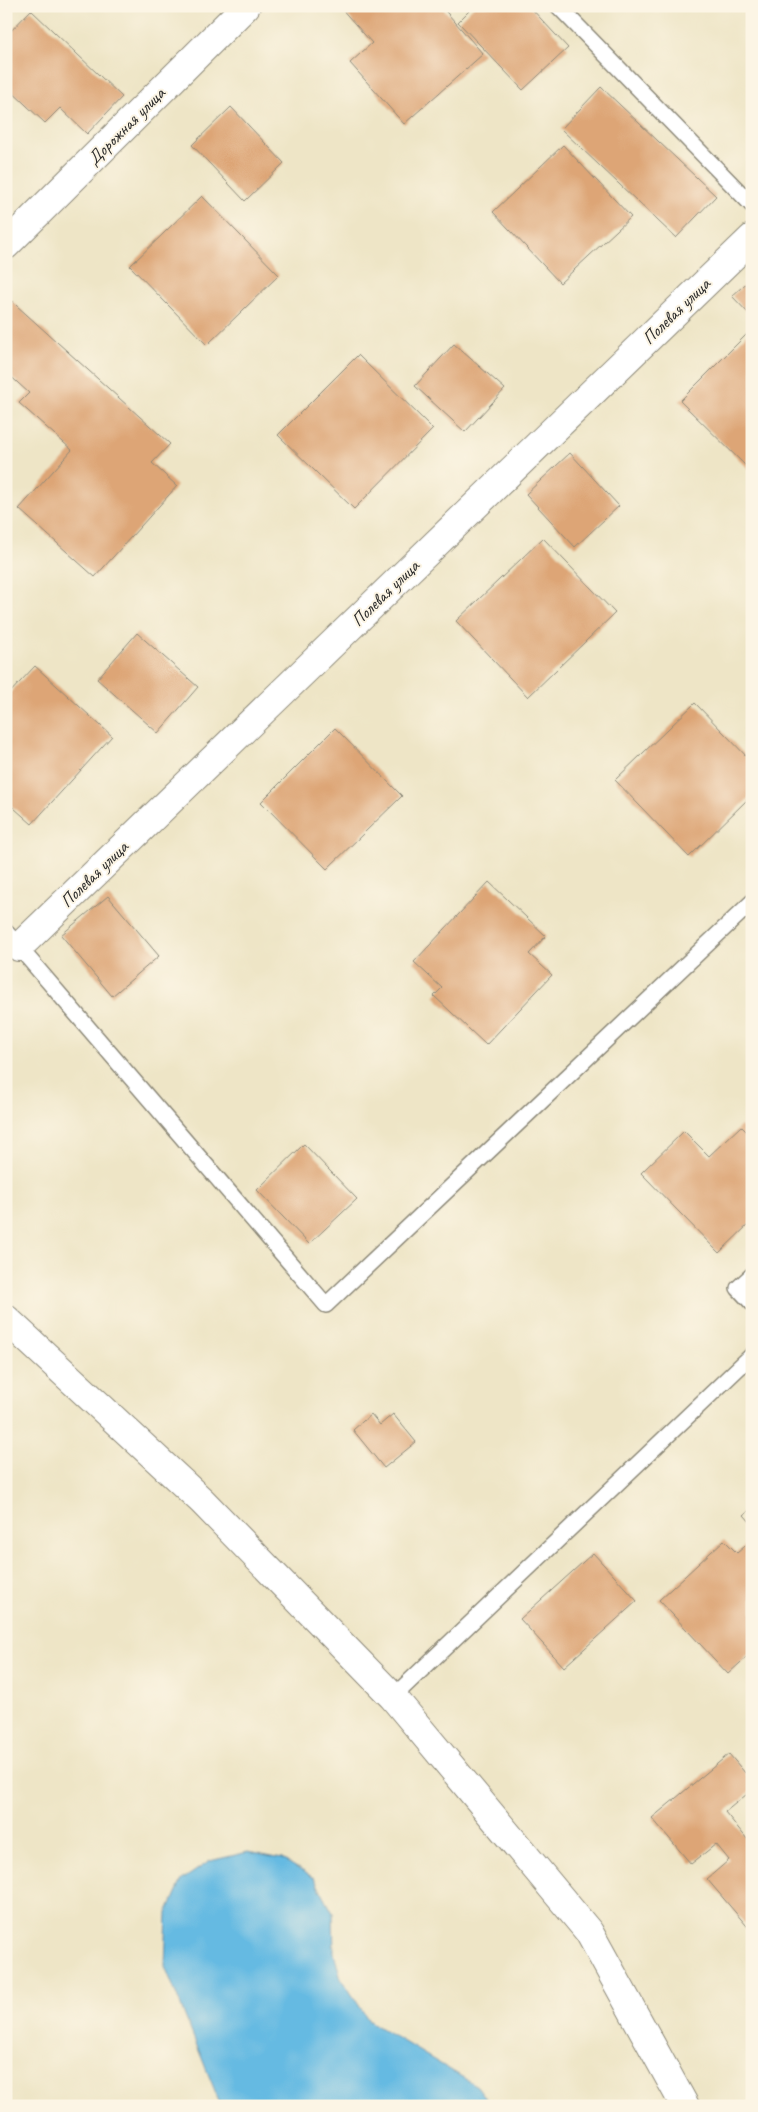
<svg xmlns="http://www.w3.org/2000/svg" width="758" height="2112" viewBox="0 0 758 2112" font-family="Caveat,sans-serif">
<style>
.water{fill:#65bae2;stroke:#487286}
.building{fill:#dda576}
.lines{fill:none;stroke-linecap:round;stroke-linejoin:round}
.lane-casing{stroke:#8c8878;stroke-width:18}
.street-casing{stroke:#8c8878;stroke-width:30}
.secondary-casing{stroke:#8c8878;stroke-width:30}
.lane{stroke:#fff;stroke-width:15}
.street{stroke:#fff;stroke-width:28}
.secondary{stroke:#fff;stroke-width:28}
.labels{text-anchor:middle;stroke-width:4;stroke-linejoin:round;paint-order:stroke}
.street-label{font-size:18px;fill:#2b2b2b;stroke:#fcf5e5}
</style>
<rect width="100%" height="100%" fill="#fcf5e5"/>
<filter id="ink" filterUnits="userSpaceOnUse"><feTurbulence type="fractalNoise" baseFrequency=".02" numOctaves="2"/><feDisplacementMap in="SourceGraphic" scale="10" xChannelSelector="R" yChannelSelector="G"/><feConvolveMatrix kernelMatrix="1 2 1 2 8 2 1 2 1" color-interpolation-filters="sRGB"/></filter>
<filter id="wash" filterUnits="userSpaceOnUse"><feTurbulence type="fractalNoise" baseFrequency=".0096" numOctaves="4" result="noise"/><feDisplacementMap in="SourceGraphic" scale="20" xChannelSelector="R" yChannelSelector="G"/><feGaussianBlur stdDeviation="1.12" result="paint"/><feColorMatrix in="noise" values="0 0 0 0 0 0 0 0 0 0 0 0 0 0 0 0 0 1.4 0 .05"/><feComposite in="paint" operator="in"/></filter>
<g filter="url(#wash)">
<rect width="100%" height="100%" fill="#eee5c6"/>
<path class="water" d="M248,1852L282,1859L314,1878L333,1913L334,1953L340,1976L369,2021L477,2086L492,2106H221L165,1966L167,1913L182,1880L210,1861Z"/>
<g id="blocks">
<path class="building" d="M339,6H441L483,54L404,124L350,63L372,43Z
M474,6H529L568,48L523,90L458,22Z
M31,10L122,97L87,134L60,108L45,123L6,86V36Z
M601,87L716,196L676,238L561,129Z
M231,107L284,163L245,201L192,145Z
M563,145L631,217L560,283L493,212Z
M202,196L279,275L207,345L130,266Z
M752,278V317L732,296Z
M6,296L170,444L152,463L177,486L95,577L19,509L72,450L19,403L29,393L6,372Z
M747,334L752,339V472L680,401Z
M454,344L505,389L465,432L415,386Z
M358,355L433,429L354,509L278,435Z
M570,453L619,506L575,547L526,494Z
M543,538L615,613L528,697L456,621Z
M137,633L198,687L158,733L97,679Z
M35,666L112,736L32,824L6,801V697Z
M695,703L752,762V795L689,857L615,780Z
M335,728L402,796L327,869L261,802Z
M489,882L546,936L529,954L552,975L486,1045L434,996L442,988L414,962Z
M108,896L159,956L112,996L61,935Z
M741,1126L752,1137V1221L719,1253L641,1173L684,1131L709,1156Z
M304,1144L357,1199L309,1244L257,1190Z
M371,1414L380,1425L393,1414L416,1442L384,1468L353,1430Z
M752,1508V1524L744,1515Z
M724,1540L737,1553L752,1540V1652L728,1674L659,1600Z
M593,1553L637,1601L564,1667L520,1619Z
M729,1754L752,1781V1790L725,1812L752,1845V1932L707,1879L729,1860L716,1844L691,1864L652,1818Z"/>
</g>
</g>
<g filter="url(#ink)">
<use href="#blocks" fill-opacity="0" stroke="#8c8878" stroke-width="1"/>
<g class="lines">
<g class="lane-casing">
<path id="lane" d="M558,6L752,205
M6,932L326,1305L752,902
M752,1275L738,1288L752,1303
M393,1697L752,1355"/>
</g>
<g class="street-casing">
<path id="street" d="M6,245L246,6
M19,947L752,238"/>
</g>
<g class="secondary-casing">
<path id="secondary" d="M6,1319L202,1501L393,1697L589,1932L685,2106"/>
</g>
<use href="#lane" class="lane"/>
<use href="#street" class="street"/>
<use href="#secondary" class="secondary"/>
</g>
</g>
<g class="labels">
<g class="street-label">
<text transform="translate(126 126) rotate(-45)" y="6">Дорожная улица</text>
<text transform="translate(676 311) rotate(-44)" y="6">Полевая улица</text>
<text transform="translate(385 593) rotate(-44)" y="6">Полевая улица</text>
<text transform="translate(94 874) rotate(-44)" y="6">Полевая улица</text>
</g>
</g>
<rect width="758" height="2112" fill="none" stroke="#fcf5e5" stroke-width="25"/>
</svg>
